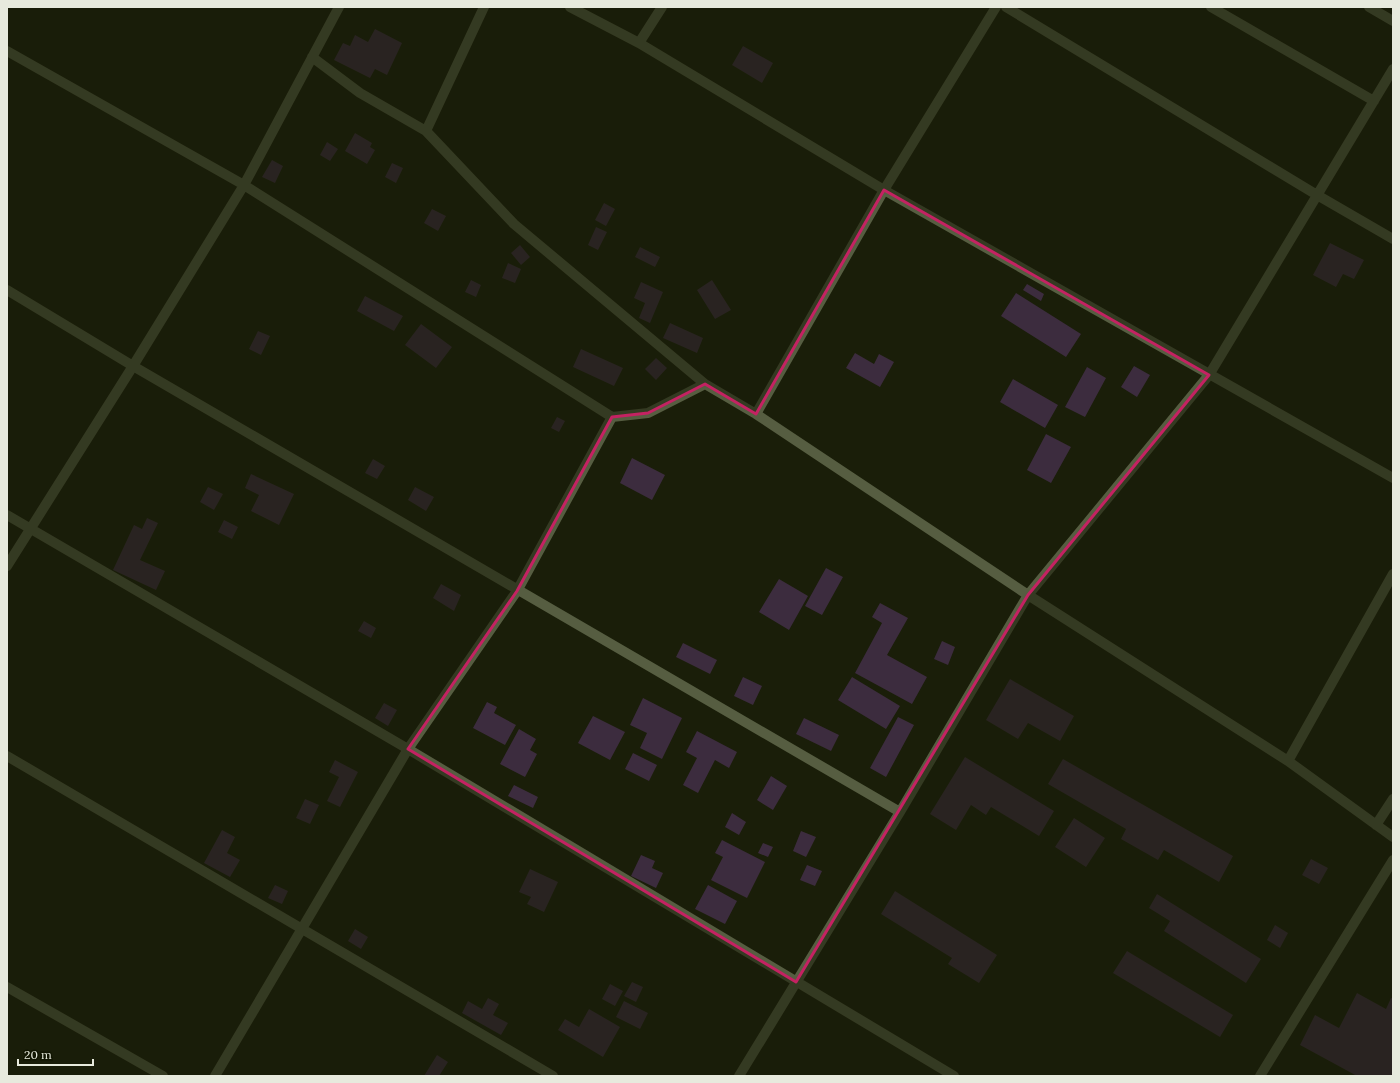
<svg xmlns="http://www.w3.org/2000/svg" width="1400" height="1083" viewBox="0 0 1400 1083" font-family="Lora,serif">
<style>
.building{fill:#3c2c3e}
.lines{fill:none;stroke-linecap:round;stroke-linejoin:round}
.minor{stroke:#565d41;stroke-width:10}
.marked{fill:none;stroke:#c42262;stroke-width:3;stroke-linejoin:round}
</style>
<rect width="100%" height="100%" fill="#1a1e09"/>
<path class="building" d="M375,29L402,43L387,75L375,69L370,78L334,60L343,43L350,46L355,35L368,42Z
M743,46L773,63L762,83L732,65Z
M355,133L372,143L370,147L375,150L367,164L345,151Z
M327,142L338,149L330,161L320,155Z
M272,160L283,166L275,183L262,177Z
M392,163L403,168L396,183L385,177Z
M604,203L615,209L606,226L595,220Z
M432,209L446,216L438,231L424,223Z
M596,227L607,232L598,250L588,245Z
M1330,243L1364,260L1354,279L1343,274L1336,287L1313,275Z
M520,245L530,257L521,265L511,253Z
M640,247L660,257L655,267L635,257Z
M508,263L521,269L515,283L502,278Z
M471,280L481,285L476,297L465,292Z
M712,280L731,310L715,319L697,290Z
M641,282L663,292L650,323L639,318L645,303L634,298Z
M1027,284L1044,294L1041,301L1023,290Z
M1016,293L1081,334L1066,357L1001,316Z
M365,296L403,316L394,331L357,311Z
M670,323L703,338L697,353L663,338Z
M421,324L452,347L436,368L405,345Z
M258,331L270,336L261,355L249,349Z
M581,349L623,368L614,386L573,367Z
M855,353L874,364L879,354L894,362L880,387L846,368Z
M656,358L667,368L656,380L645,369Z
M1134,366L1150,375L1137,397L1121,387Z
M1087,367L1106,378L1085,417L1065,407Z
M1013,379L1058,405L1045,428L1000,402Z
M557,417L565,421L559,432L551,428Z
M1046,434L1071,447L1051,483L1027,470Z
M632,458L665,475L652,500L620,483Z
M373,459L385,466L377,479L365,473Z
M251,474L294,494L279,525L251,511L259,495L245,488Z
M208,487L223,494L214,510L200,502Z
M415,487L434,497L426,511L408,500Z
M147,518L158,523L140,560L165,571L156,590L113,570L134,525L142,529Z
M224,520L238,527L232,539L218,532Z
M826,568L843,577L822,615L805,606Z
M779,579L808,596L789,630L759,612Z
M441,584L461,595L454,611L433,598Z
M880,603L908,618L887,655L927,677L912,704L855,673L882,623L872,617Z
M364,621L376,628L371,638L358,631Z
M942,641L955,647L948,665L934,659Z
M683,643L717,660L710,674L676,657Z
M743,677L762,686L753,705L734,696Z
M852,677L900,706L886,729L838,700Z
M1010,679L1074,716L1060,741L1028,723L1018,739L986,720Z
M643,698L682,718L662,759L640,748L647,733L630,725Z
M487,702L497,707L494,713L516,725L505,745L473,728Z
M384,703L397,710L388,726L375,718Z
M593,716L625,732L610,760L578,743Z
M898,717L914,725L886,777L870,768Z
M804,718L839,735L831,751L796,734Z
M519,729L536,739L530,750L537,754L525,777L500,764Z
M697,731L737,752L729,768L715,760L698,793L683,785L697,758L686,752Z
M633,753L657,765L649,781L625,769Z
M965,757L1054,811L1039,836L991,807L986,815L971,805L956,830L930,814Z
M1063,759L1233,856L1219,882L1164,850L1158,860L1121,839L1126,829L1048,784Z
M335,760L358,772L340,807L327,801L339,777L329,772Z
M771,776L787,786L773,810L757,800Z
M514,785L538,797L533,808L508,796Z
M305,799L319,805L310,824L296,818Z
M732,813L746,822L739,835L725,827Z
M1074,818L1105,838L1086,867L1055,847Z
M222,830L235,837L227,853L240,860L230,877L204,863Z
M801,831L816,837L806,857L793,851Z
M722,840L765,862L747,898L711,880L723,857L715,853Z
M763,843L773,847L768,857L758,853Z
M641,855L655,861L652,868L663,873L656,888L631,876Z
M1311,859L1328,868L1319,884L1302,875Z
M807,865L822,871L815,886L800,880Z
M530,869L558,882L544,912L527,904L531,897L519,892Z
M275,885L288,891L282,904L268,898Z
M708,885L737,901L725,924L695,909Z
M895,891L997,955L979,983L948,964L952,958L881,914Z
M1157,894L1261,959L1246,983L1164,931L1170,921L1149,908Z
M1275,925L1288,933L1280,948L1267,940Z
M355,929L368,937L361,949L348,941Z
M1127,951L1233,1015L1220,1037L1113,973Z
M632,982L643,987L636,1002L624,996Z
M610,984L623,991L615,1006L602,999Z
M1357,993L1386,1009L1391,998L1393,999V1076H1357L1300,1045L1315,1015L1339,1028Z
M488,998L499,1004L493,1015L508,1023L501,1035L462,1013L468,1001L482,1009Z
M624,1001L648,1013L640,1029L616,1017Z
M589,1009L620,1027L603,1057L558,1030L565,1019L579,1027Z
M437,1055L448,1062L439,1076H424Z"/>
<g class="lines">
<path class="minor" d="M570,7L639,43L884,190L1393,478
M1006,7L1317,195L1393,239
M1211,7L1374,101
M1369,7L1393,21
M639,43L662,7
M7,51L244,185L612,417
M312,57L360,93L426,131L514,224L705,384L756,414L1028,595L1288,761L1393,837
M426,131L484,7
M7,290L133,366L900,812
M756,414L884,190L996,7
M7,515L408,749L954,1076
M7,566L133,366L244,185L339,7
M7,756L553,1076
M1288,761L1393,574
M1376,825L1393,799
M7,987L163,1076
M215,1076L408,749L517,591L612,417L648,413L705,384
M739,1076L900,812L1028,595L1209,375L1393,69
M1260,1076L1393,860"/>
</g>
<path d="M0 0H1400V1083H0ZM884,190L1209,375L1028,595L796,982L408,749L517,591L612,417L648,413L705,384L756,414Z" fill="#1a1e09" fill-opacity=".55" fill-rule="evenodd"/>
<path class="marked" d="M884,190L1209,375L1028,595L796,982L408,749L517,591L612,417L648,413L705,384L756,414Z"/>
<rect width="1400" height="1083" fill="none" stroke="#e7eadd" stroke-width="16"/>
<path d="M18 1059v6h75v-6" fill="none" stroke="#e7eadd" stroke-width="2"/>
<text x="24" y="1059" font-size="12" fill="#e7eadd" stroke="#111502" stroke-width="3" paint-order="stroke">20 m</text>
</svg>
